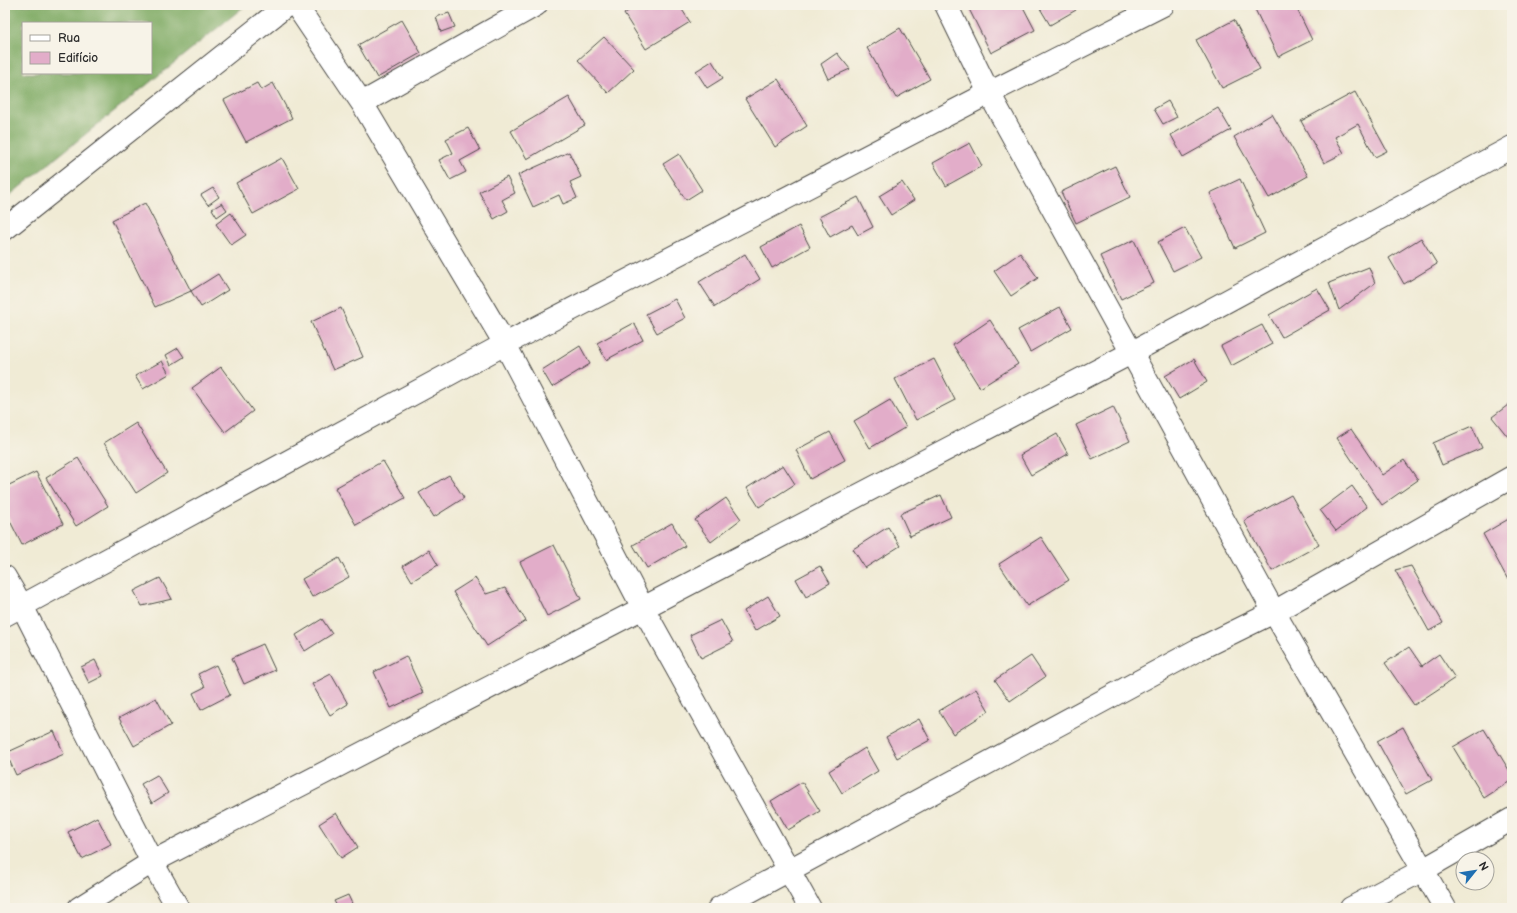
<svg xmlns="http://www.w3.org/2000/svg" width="1517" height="913" viewBox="0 0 1517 913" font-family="'Balsamiq Sans',sans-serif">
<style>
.forest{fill:#7ca961;stroke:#546a46;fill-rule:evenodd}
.building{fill:#e2adc9}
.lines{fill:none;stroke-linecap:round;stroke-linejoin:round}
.street-casing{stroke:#494844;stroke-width:24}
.street{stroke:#fff;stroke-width:22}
</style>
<rect width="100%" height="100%" fill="#f7f3e8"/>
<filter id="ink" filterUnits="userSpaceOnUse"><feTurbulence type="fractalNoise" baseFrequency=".025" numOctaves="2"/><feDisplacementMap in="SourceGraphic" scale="8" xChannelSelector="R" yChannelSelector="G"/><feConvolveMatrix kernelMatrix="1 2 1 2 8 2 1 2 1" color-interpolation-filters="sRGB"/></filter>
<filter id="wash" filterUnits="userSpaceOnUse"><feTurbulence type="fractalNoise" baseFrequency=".012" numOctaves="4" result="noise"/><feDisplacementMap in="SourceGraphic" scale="16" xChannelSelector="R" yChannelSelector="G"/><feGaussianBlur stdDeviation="0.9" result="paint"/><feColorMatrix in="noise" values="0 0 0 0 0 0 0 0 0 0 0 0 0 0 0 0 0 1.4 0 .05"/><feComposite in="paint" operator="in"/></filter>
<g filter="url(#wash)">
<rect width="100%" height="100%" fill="#f0ebd5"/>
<path class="forest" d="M5,5H246L5,199ZM23,23H151V73H23Z"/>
<g id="blocks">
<path class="building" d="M637,5H679L690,22L646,49L624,14Z
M967,5H1022L1035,30L991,53Z
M1038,5H1073L1076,10L1050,25Z
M1253,5H1295L1312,40L1278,57Z
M449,13L455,27L441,32L436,17Z
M402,20L421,53L377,78L358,45Z
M1234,20L1260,69L1222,88L1196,40Z
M900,28L930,79L896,98L867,48Z
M604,37L634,69L608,93L578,60Z
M837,53L850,69L828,79L821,64Z
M712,61L723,78L707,88L696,71Z
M778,79L807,126L775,147L745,99Z
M257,83L261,90L273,83L292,118L246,142L224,100Z
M1355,92L1387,151L1375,157L1358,124L1335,137L1344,153L1324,163L1301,121Z
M569,97L585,125L527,159L511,131Z
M1168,101L1177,117L1163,124L1154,109Z
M1218,108L1231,130L1183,157L1171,135Z
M1272,114L1308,176L1269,198L1234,137Z
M468,128L480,150L460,161L466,172L450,180L439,160L453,153L446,139Z
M970,143L982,166L946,186L933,163Z
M569,152L581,177L570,182L577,198L563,204L559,195L533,207L518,175Z
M679,154L702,190L686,200L663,164Z
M282,158L299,189L253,214L236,183Z
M1115,166L1130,197L1076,223L1061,192Z
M507,177L515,193L502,200L508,211L494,219L479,192Z
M1240,179L1265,233L1235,248L1210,193Z
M902,182L914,200L891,215L879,196Z
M213,188L219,197L208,205L201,195Z
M858,197L873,227L858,235L852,225L830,237L819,217Z
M145,203L191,291L218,274L228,290L201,307L191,291L155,307L112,220Z
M222,203L227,210L217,217L212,209Z
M231,213L246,235L231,245L216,224Z
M799,226L810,247L772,268L761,247Z
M1185,228L1201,257L1173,271L1158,242Z
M1421,238L1437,264L1404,284L1389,258Z
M1134,240L1154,283L1121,299L1100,256Z
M1020,253L1038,278L1011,296L994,271Z
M745,254L760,279L715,307L699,282Z
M1369,267L1375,283L1339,310L1329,283Z
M1317,288L1330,310L1282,337L1269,315Z
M675,299L685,318L657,333L646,314Z
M1060,307L1072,328L1030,352L1018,330Z
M341,308L363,357L333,370L311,322Z
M990,320L1018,364L980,388L953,345Z
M634,323L643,340L606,360L597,343Z
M1262,325L1272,344L1231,366L1221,346Z
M580,346L590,364L552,387L542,370Z
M178,348L184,357L171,365L166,355Z
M934,359L955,400L916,420L895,379Z
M1194,359L1207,382L1179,399L1165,376Z
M162,361L169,374L143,389L135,376Z
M221,367L253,411L225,432L192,388Z
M890,400L906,427L870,448L854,421Z
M1512,402V434L1508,437L1492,417Z
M1113,407L1130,441L1092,459L1076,425Z
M136,423L167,473L136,493L104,443Z
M1472,426L1482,448L1442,465L1433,443Z
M1351,429L1382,475L1404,460L1418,480L1382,505L1337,438Z
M830,432L845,460L810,479L796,450Z
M1057,434L1068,454L1031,475L1020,455Z
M78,458L108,506L76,526L46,478Z
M383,461L405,498L356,525L335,488Z
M783,465L795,484L759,507L747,488Z
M36,472L63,524L22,545L5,511V487Z
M449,475L464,498L434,517L419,493Z
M1352,486L1367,507L1336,531L1320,510Z
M941,495L951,517L910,536L900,514Z
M1291,495L1319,545L1272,571L1244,521Z
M726,498L741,519L711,542L695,520Z
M1512,517V575L1507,578L1483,534Z
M672,523L685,546L647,568L633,545Z
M888,527L900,546L865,568L853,549Z
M1041,537L1069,580L1027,606L999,564Z
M554,545L581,599L547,616L520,562Z
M429,550L438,565L412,581L403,566Z
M339,558L349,577L312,597L302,579Z
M820,566L830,583L806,597L796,579Z
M1411,566L1443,623L1429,631L1395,570Z
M160,578L172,599L142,606L134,591Z
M475,578L486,594L505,588L526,621L487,646L453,592Z
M768,596L780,616L755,631L744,611Z
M322,619L332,634L305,651L296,635Z
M721,620L733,642L701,658L690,635Z
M263,644L275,670L244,684L232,658Z
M1409,647L1422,666L1439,654L1455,678L1414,705L1385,663Z
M406,656L423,693L391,708L374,672Z
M1031,656L1045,677L1010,701L995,680Z
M95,660L103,676L89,683L81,667Z
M216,665L230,695L201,710L193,693L205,687L198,674Z
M331,674L348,704L330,715L312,684Z
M976,689L989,711L953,734L939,711Z
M156,698L171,725L134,746L119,718Z
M919,719L930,740L897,758L886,737Z
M1403,727L1432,780L1406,794L1377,741Z
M1484,729L1512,775V780L1484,798L1453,747Z
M54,731L64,754L16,775L6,753Z
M865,748L878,771L842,793L829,771Z
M157,775L168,793L152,803L141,784Z
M802,782L820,811L788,830L771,801Z
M336,813L358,847L341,858L319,824Z
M97,817L111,844L82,859L68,832Z
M348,895L354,908H338L334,901Z"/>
</g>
</g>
<g filter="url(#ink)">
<use href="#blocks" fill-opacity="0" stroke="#494844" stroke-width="1"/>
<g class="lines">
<g class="street-casing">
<path id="street" d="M296,5L362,103L505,344L643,608L810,908
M946,5L989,93L1163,5
M362,103L536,5
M5,229L287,5
M5,577L22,606L152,862L178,908
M5,615L505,344L989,93L1274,612L1445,908
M79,908L152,862L643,608L1131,353L1512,147
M719,908L1197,650L1274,612L1512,477
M1351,908L1423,870L1512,819"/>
</g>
<use href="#street" class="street"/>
</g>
</g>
<rect width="1517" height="913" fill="none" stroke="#f7f3e8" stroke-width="20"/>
<rect x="22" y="22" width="130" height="52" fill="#f7f3e8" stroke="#a5a39c"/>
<rect x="30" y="35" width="20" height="6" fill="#ffffff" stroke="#a5a39c"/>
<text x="58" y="42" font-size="12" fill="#2b2b2b">Rua</text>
<rect x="30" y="52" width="20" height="12" fill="#e2adc9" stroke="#a5a39c"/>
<text x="58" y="62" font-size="12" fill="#2b2b2b">Edifício</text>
<g transform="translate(1475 871) rotate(60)"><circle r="19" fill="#f7f3e8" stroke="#a5a39c"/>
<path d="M0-3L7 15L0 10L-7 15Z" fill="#1f6fb2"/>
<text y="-6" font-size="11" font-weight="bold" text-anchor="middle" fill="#2b2b2b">N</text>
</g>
</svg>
